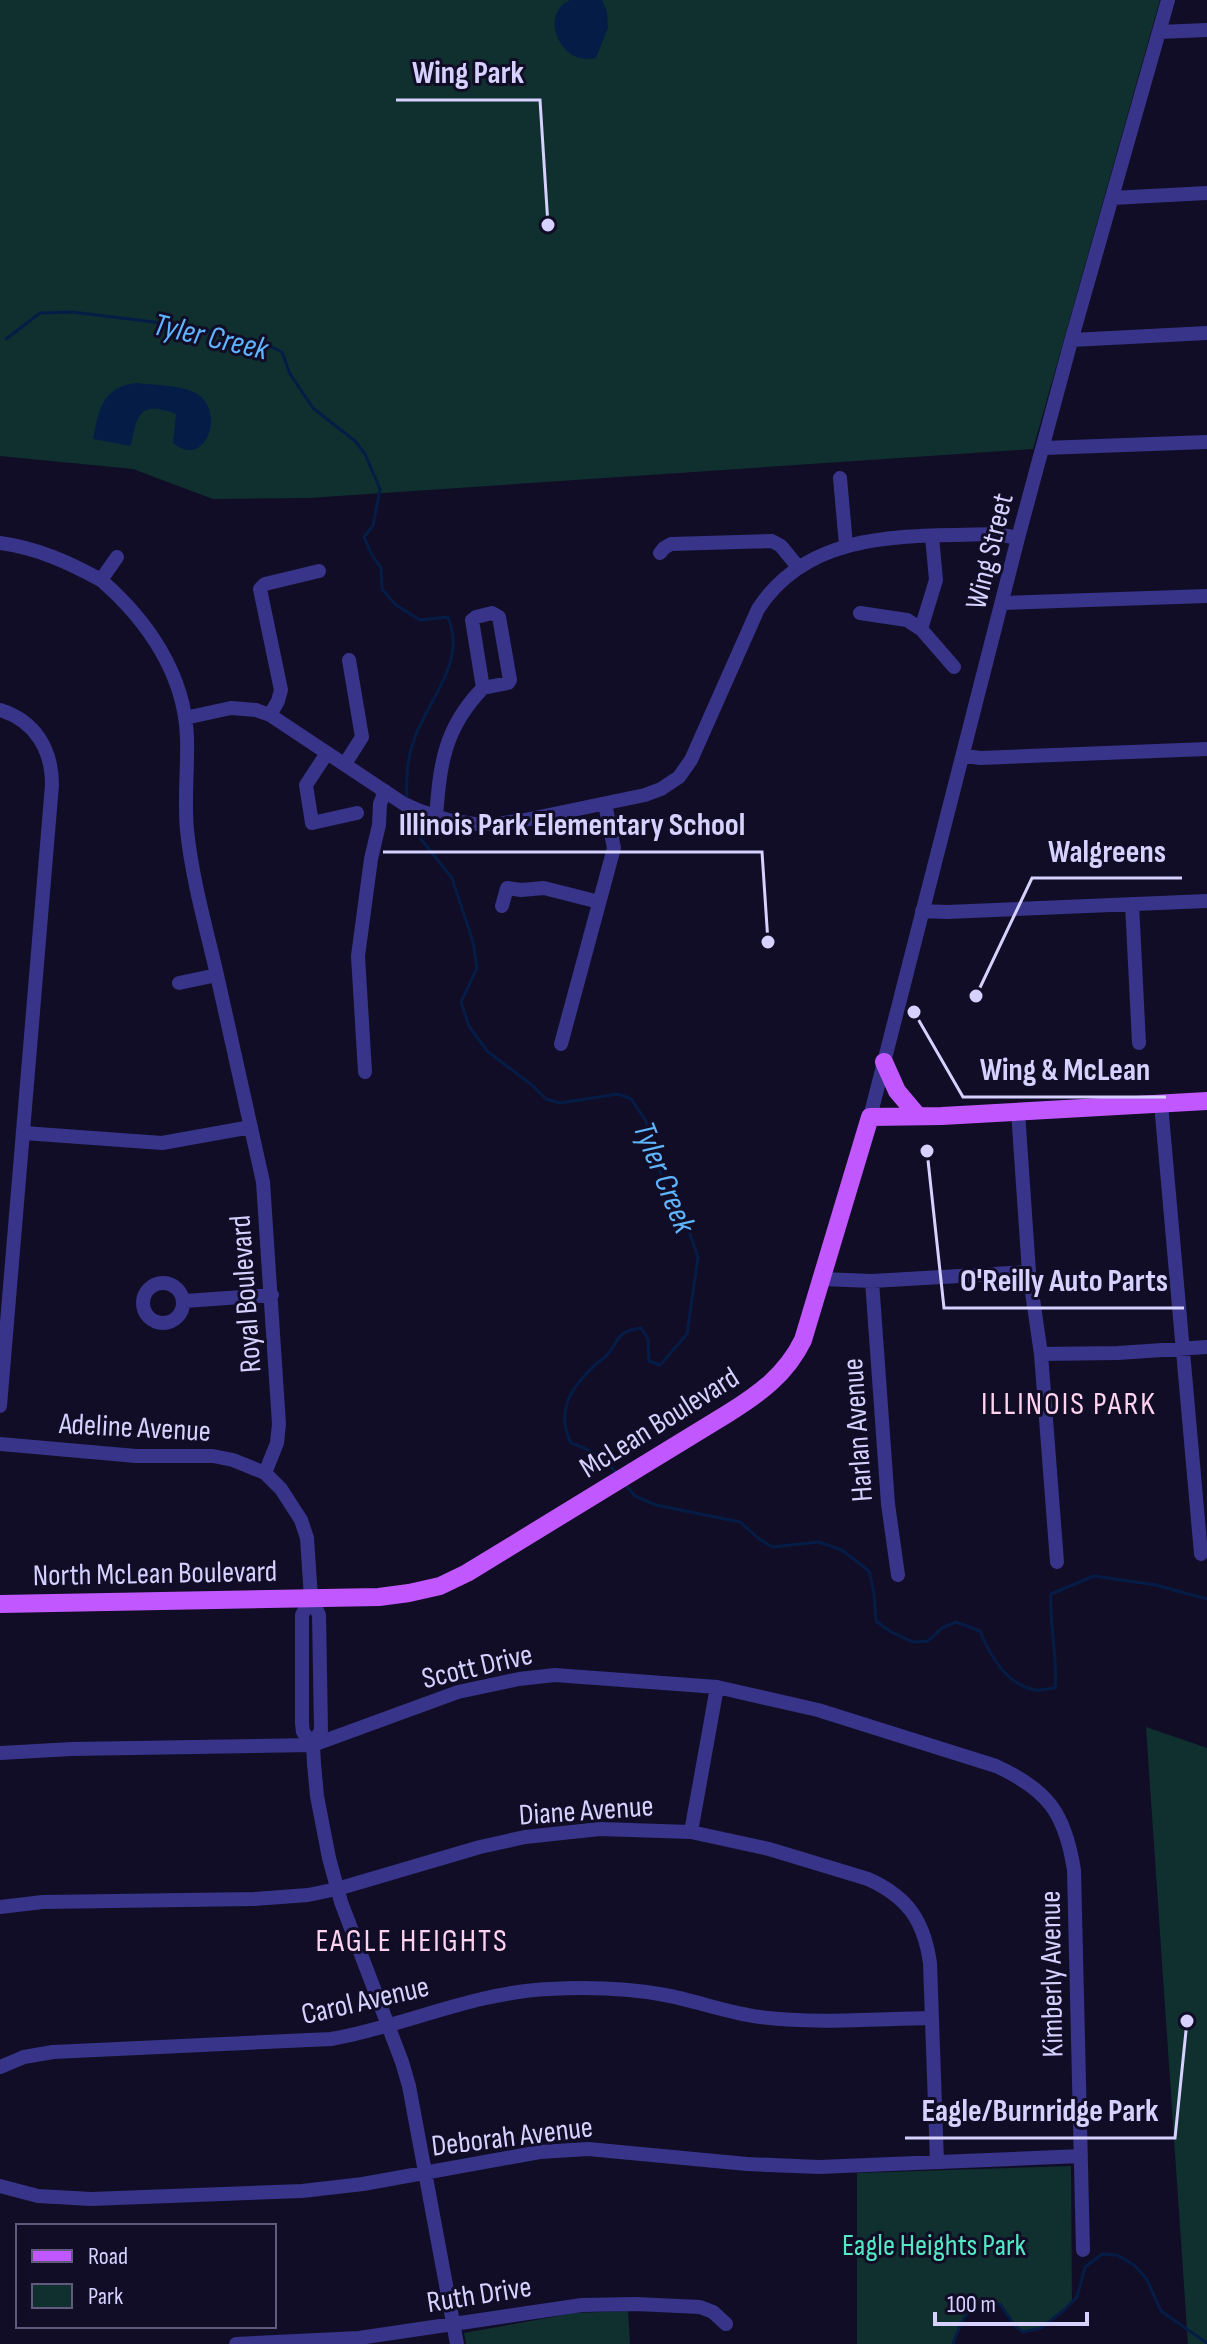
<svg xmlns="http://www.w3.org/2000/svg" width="1207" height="2344" viewBox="0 0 1207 2344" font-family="'Sofia Sans Condensed',sans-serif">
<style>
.green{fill:#0f302f}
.water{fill:#051d46}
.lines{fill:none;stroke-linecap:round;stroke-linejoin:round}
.stream{stroke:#051d46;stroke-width:3}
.minor{stroke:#373489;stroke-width:14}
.major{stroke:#c158ff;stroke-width:18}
.labels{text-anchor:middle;stroke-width:6;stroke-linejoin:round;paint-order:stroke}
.street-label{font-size:30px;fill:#d6d1ff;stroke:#110d26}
.park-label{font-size:30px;fill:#53e9c4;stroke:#110d26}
.water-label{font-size:32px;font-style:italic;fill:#5fb5ff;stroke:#110d26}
.neighbourhood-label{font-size:32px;letter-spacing:2px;fill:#ffd3ef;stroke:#110d26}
.leader{fill:none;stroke:#d6d1ff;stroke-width:3}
.callout-dot{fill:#d6d1ff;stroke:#110d26;stroke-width:3}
.callout-label{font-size:32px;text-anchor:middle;font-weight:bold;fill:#d6d1ff;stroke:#110d26;stroke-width:6;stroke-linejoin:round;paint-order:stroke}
</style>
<rect width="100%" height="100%" fill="#110d26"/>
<path class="green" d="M0,0H1160L1033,449L309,498L213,499L133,469L0,456Z
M1146,1727L1207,1748V2344H1188Z
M1071,2166L1072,2302L1041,2328L1023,2332L1006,2315L1000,2304C968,2301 963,2317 953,2344H857V2173Z
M628,2311L630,2344H466L464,2333L575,2313Z"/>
<path class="water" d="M570,0H602L607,12L608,28L596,58C560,67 538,14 570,0Z
M136,383C152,385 186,385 199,395C225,414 205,470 173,443L176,414C139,400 137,415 131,446L93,439C99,410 102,387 136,383Z"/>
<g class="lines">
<path class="stream" d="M6,339L40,313L72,312L186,326L263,343L282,352L290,374L313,408L355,441L365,454L380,489L373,526L364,537L372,555L381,568L382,589L396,605L420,620L448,617C466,660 433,694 417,732C407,757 406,772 407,799
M407,810L408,823L452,878L473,942L477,968L461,1002L469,1026L487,1051L532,1085L546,1099L560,1103L618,1094L631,1099L646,1121L658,1166L669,1197L688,1228L698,1257L687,1334L660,1365L649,1361L648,1339L641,1328C619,1331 620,1337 609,1353C605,1358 599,1361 594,1366C571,1388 555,1411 571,1443C592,1450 604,1458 618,1475
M625,1484L635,1496L656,1505L740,1522L758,1538L772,1547L819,1542L842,1550L869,1571L874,1593L876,1621L891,1632L913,1642L928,1641L942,1628L956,1622L980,1631C989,1654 1007,1686 1036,1690C1042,1691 1049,1688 1055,1688C1058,1656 1049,1625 1051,1594L1094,1576L1156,1585L1207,1599
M953,2344C963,2317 968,2301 1000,2304L1015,2326L1023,2332L1041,2328L1064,2310L1077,2297L1085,2267L1102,2254L1117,2255L1134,2265L1146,2278L1161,2311L1207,2343"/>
<path class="minor" d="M1159,32L1207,30
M1112,198L1207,193
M1072,340L1207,333
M1044,448L1207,442
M840,478L846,545
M932,537L936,580L921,629L954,667
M0,543C37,548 68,562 101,580
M660,553L664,548L671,544L772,541L781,546L798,567
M117,557L101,580C147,620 185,674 187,738C188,769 184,799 187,830C192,879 206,927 217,975
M1003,603L1207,596
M492,613L499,617L510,680L508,683L483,688L472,620L476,617Z
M860,613L907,620L921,629
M0,710C35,721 52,749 52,785L0,1406
M270,715L278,701L281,690L260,589L265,584L319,571
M185,718L231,708L256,710L270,715L404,804L420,811L448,820L474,824H497L525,820L645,795L661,789L679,777L691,760L758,609C811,527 912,537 997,534L1018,538
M327,753L306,785L312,823L357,813
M964,756L981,758L1207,749
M345,764L362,737L349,660
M436,817C440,764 444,728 483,688
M1132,904L1139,1043
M502,906L507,888L521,890L544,888L599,902
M922,911L947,912L1207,901
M179,983L217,975L263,1182L279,1424L277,1443L265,1473L281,1489L301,1520L307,1538L311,1598L319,1615L321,1730L313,1745L314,1764L317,1796L329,1858L341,1902L402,2062L409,2086L457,2344
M561,1044L614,848L605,804
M365,1072L358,956L371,859L379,825L380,804L385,791
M1161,1104L1201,1554
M1018,1112L1029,1272L1041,1354L1057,1562
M870,1117L1018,538L1070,345L1168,0
M24,1133L162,1143L251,1127
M822,1279L872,1281L1029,1272
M872,1281L888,1504L898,1575
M143 1303a20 20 0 1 1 40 0a20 20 0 1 1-40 0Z
M185,1301L272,1295
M1041,1354L1118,1353L1207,1347
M0,1444L136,1456H213L233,1460L265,1473
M311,1598L302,1615V1723L303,1732L313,1745
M0,1753L72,1749L313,1745L458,1692L519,1679L555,1675L717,1687L818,1710L996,1766C1048,1790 1065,1813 1074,1870L1083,2250
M691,1832L717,1687
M0,1907L43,1902L254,1899L308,1895L337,1889L480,1847L525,1837L600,1829L691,1832L769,1849L868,1879C908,1897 924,1921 930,1963L937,2162
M0,2067L24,2057L53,2052L331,2039C405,2026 474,1992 550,1989C588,1987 627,1988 665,1995C697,2001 728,2013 760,2017C817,2024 874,2019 931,2018
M0,2186L38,2196L91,2199L302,2191L363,2184L540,2152L588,2149L747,2164L819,2167L1081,2156
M236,2344L359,2338L582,2305L636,2304L700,2307L713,2312L726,2324"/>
<path class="major" d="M884,1062L897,1091L918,1116
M0,1604L379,1597L409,1593L440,1586L467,1573L727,1414C759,1394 786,1375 803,1340L870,1117L942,1116L1207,1101"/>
</g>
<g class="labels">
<g class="street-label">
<text transform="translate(989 551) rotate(-76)" y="10">Wing Street</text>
<text transform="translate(245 1294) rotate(-94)" y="10">Royal Boulevard</text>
<text transform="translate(659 1422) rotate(-32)" y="10">McLean Boulevard</text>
<text transform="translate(135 1427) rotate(3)" y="10">Adeline Avenue</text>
<text transform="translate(857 1430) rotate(-94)" y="10">Harlan Avenue</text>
<text transform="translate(155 1573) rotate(-1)" y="10">North McLean Boulevard</text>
<text transform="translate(477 1666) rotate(-13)" y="10">Scott Drive</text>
<text transform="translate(586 1810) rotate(-4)" y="10">Diane Avenue</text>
<text transform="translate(1051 1974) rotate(-91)" y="10">Kimberly Avenue</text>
<text transform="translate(365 2000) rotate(-13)" y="10">Carol Avenue</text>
<text transform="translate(512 2136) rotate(-7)" y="10">Deborah Avenue</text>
<text transform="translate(479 2294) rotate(-9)" y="10">Ruth Drive</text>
</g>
<g class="park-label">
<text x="934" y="2255">Eagle Heights Park</text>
</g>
<g class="water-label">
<text transform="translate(211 336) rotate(13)" y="11">Tyler Creek</text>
<text transform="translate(665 1177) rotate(68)" y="11">Tyler Creek</text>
</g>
<g class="neighbourhood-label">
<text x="1069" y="1414">ILLINOIS PARK</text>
<text x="412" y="1951">EAGLE HEIGHTS</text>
</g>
</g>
<path class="leader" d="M548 225L540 100H396M768 942L762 852H383M976 996L1032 878H1182M914 1012L963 1097H1166M927 1151L944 1308H1184M1187 2021L1175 2138H905"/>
<g class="callout-dot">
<circle cx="548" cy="225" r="8"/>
<circle cx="768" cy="942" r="8"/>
<circle cx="976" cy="996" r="8"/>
<circle cx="914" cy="1012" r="8"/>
<circle cx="927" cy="1151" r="8"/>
<circle cx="1187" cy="2021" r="8"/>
</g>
<g class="callout-label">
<text x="468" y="83">Wing Park</text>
<text x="572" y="835">Illinois Park Elementary School</text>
<text x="1107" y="862">Walgreens</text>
<text x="1065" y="1080">Wing &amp; McLean</text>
<text x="1064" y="1291">O'Reilly Auto Parts</text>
<text x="1040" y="2121">Eagle/Burnridge Park</text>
</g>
<rect x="16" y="2224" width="260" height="104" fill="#110d26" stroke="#605b7d" stroke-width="2"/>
<rect x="32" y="2250" width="40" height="12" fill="#c158ff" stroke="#605b7d" stroke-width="2"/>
<text x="88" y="2264" font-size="24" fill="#d6d1ff">Road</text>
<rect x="32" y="2284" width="40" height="24" fill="#0f302f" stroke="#605b7d" stroke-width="2"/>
<text x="88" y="2304" font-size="24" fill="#d6d1ff">Park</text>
<path d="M935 2312v12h152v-12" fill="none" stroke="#d6d1ff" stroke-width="4"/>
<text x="947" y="2312" font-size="24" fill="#d6d1ff" stroke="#110d26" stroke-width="6" paint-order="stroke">100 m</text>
</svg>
